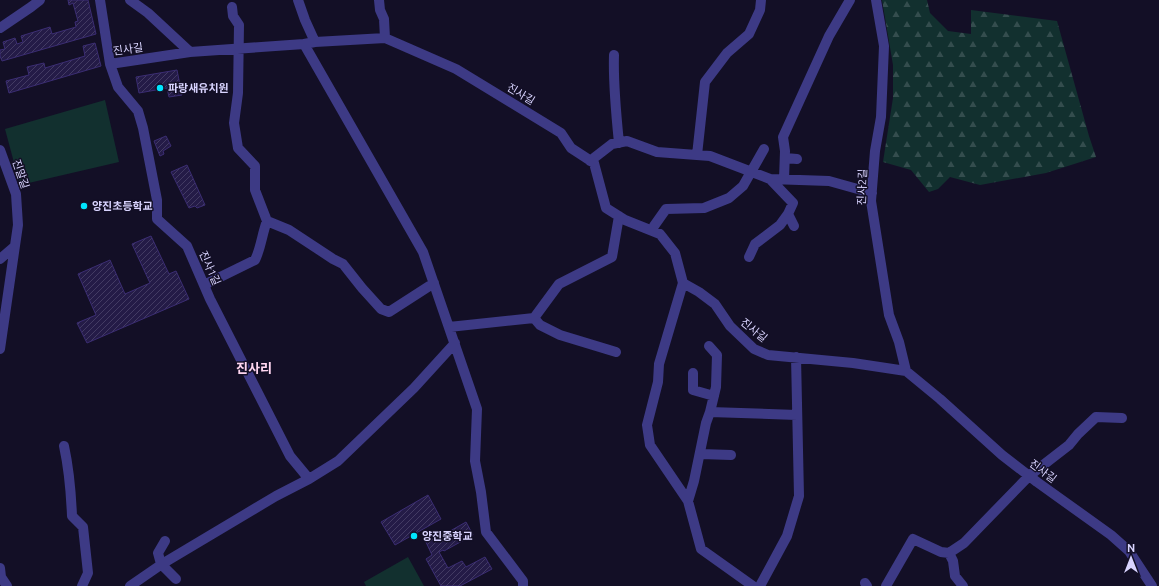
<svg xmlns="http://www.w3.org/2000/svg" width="1159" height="586" viewBox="0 0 1159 586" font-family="Ubuntu,'Noto Sans KR',sans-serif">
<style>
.forest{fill:url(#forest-firs)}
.pitch{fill:#12302f}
.building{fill:url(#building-hatch);stroke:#3b2d73}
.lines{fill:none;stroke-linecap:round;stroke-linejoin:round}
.minor{stroke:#3d3a85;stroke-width:10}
.poi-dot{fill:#00e5ff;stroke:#130f26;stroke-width:1.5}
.labels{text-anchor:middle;stroke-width:3;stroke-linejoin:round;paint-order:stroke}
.street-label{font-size:11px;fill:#d9d4ff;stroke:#130f26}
.poi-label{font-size:11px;font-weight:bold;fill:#d9d4ff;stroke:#130f26;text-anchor:start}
.quarter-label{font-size:13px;font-weight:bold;fill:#ffd6f0;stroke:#130f26}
</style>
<defs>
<pattern id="forest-firs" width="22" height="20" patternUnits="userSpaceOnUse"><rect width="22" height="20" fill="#12302f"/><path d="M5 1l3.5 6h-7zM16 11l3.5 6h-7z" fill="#344d4e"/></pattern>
<pattern id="building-hatch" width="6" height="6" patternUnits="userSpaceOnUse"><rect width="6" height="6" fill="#241b47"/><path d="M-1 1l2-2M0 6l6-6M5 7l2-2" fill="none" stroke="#433b63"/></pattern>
</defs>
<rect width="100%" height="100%" fill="#130f26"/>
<path class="forest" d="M882,0H927L930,13L948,31L971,34V10L1057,21L1089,136L1096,157L1046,173L980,185L950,177L938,189L929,192L911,170L883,162L893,98V65Z"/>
<path class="pitch" d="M105,100L119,162L20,185L5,129Z
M408,557L424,586H366L364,582Z"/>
<path class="building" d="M68,0H88L96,34L2,61L0,56V50L5,49L3,42L15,38L17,44L23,42L21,36L50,27L52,34L76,27L75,22L78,21L73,3L69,5Z
M95,43L101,66L9,93L6,81L29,75L27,67L44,63L45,68L85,56L83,46Z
M177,70L182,95L169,97L167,88L139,93L136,77Z
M166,136L171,146L163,151L164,154L160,156L154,141Z
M187,165L205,205L197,208L195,206L189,208L171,172Z
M151,236L169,274L176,271L189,299L87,343L77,323L96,315L78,274L110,260L125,294L150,283L132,244Z
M428,495L441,519L395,545L381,522Z
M466,522L473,535L444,551L443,550L439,552L448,568L462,561L466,567L485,557L492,569L460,586H441L426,559L432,555L425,540L440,531L443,535Z"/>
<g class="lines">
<path class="minor" d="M100,0L110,64L118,87L138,111L143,128L157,200V219L187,246L210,299L290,456L309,479
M130,0L148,13L190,52
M298,0L305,20L315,42
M379,0L380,10L384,19L385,38
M876,0L884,46L881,117L875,151L871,201L889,315L899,342L906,371
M232,7L233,16L239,25L238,93L234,123L238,148L255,166V190L267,221L289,230L333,259L343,264L362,288L381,309L389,312L434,283
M0,28L31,7L40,0
M304,44L315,42L385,38L456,69L561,133L571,148L594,163L606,208L625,220L660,234L675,253L683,283L699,292L715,304L730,326L754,349L768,355L853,363L906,371L940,399L1002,455L1037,482L1111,535L1129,551L1152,586
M614,55C613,84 616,113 619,143
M110,64L190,52L304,44L423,252L477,409L475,461L481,492L486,532L523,581V586
M0,150L16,194L18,225L0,349
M697,155L705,82L727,53L749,34L760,10L761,0
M785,158L797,159
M590,161L612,144L627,141L657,152L710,156L770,179L829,181L872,193
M784,179L785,151L783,137L829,36L850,0
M788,214L794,226
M653,231L654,226L666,209L704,208L729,198L743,186L764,149
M749,257L755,244L780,225L788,214L793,203L770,179
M0,259L14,247
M683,283L659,364L658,382L647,425L650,445L688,501L701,549L753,586
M204,285L255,260C261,248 262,234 267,221
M534,318L540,325L560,335L616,352
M449,327L534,318L559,284L612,257L619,216
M693,373V390L714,396
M710,412L797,415
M64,446C69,469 71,492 72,516L83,527L88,573L82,586
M701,454L731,455
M688,501L694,481L706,423L710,412L716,387L717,355L709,346
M165,541L158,553L161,564L176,579
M949,553L953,561L955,576L963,586
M0,568L1,577L7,586
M865,583L867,586
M130,586L162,564L276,496L309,479L338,461L414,388L455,343
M760,586L787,536L799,496L796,357
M886,586L913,539L941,552L949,553L964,543L1029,476L1069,445L1078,434L1096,417L1122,418"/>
</g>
<g class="poi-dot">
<circle cx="160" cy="88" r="4"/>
<circle cx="84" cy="206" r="4"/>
<circle cx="414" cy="536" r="4"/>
</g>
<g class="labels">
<g class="street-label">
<text transform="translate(128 49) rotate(-8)" y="4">진사길</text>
<text transform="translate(521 94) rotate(31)" y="4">진사길</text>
<text transform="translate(21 174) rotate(71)" y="4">진말길</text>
<text transform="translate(862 187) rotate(-88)" y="4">진사2길</text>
<text transform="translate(210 268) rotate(66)" y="4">진사1길</text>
<text transform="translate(754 330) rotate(39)" y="4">진사길</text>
<text transform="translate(1043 471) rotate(37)" y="4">진사길</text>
</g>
<g class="poi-label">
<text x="168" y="92">파랑새유치원</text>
<text x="92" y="210">양진초등학교</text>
<text x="422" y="540">양진중학교</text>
</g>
<g class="quarter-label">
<text x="254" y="373">진사리</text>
</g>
</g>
<g transform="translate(1131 558)" stroke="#130f26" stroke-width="3" paint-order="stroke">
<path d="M0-3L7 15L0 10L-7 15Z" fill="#d9d4ff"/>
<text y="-6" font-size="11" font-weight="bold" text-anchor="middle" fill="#d9d4ff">N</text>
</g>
</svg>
